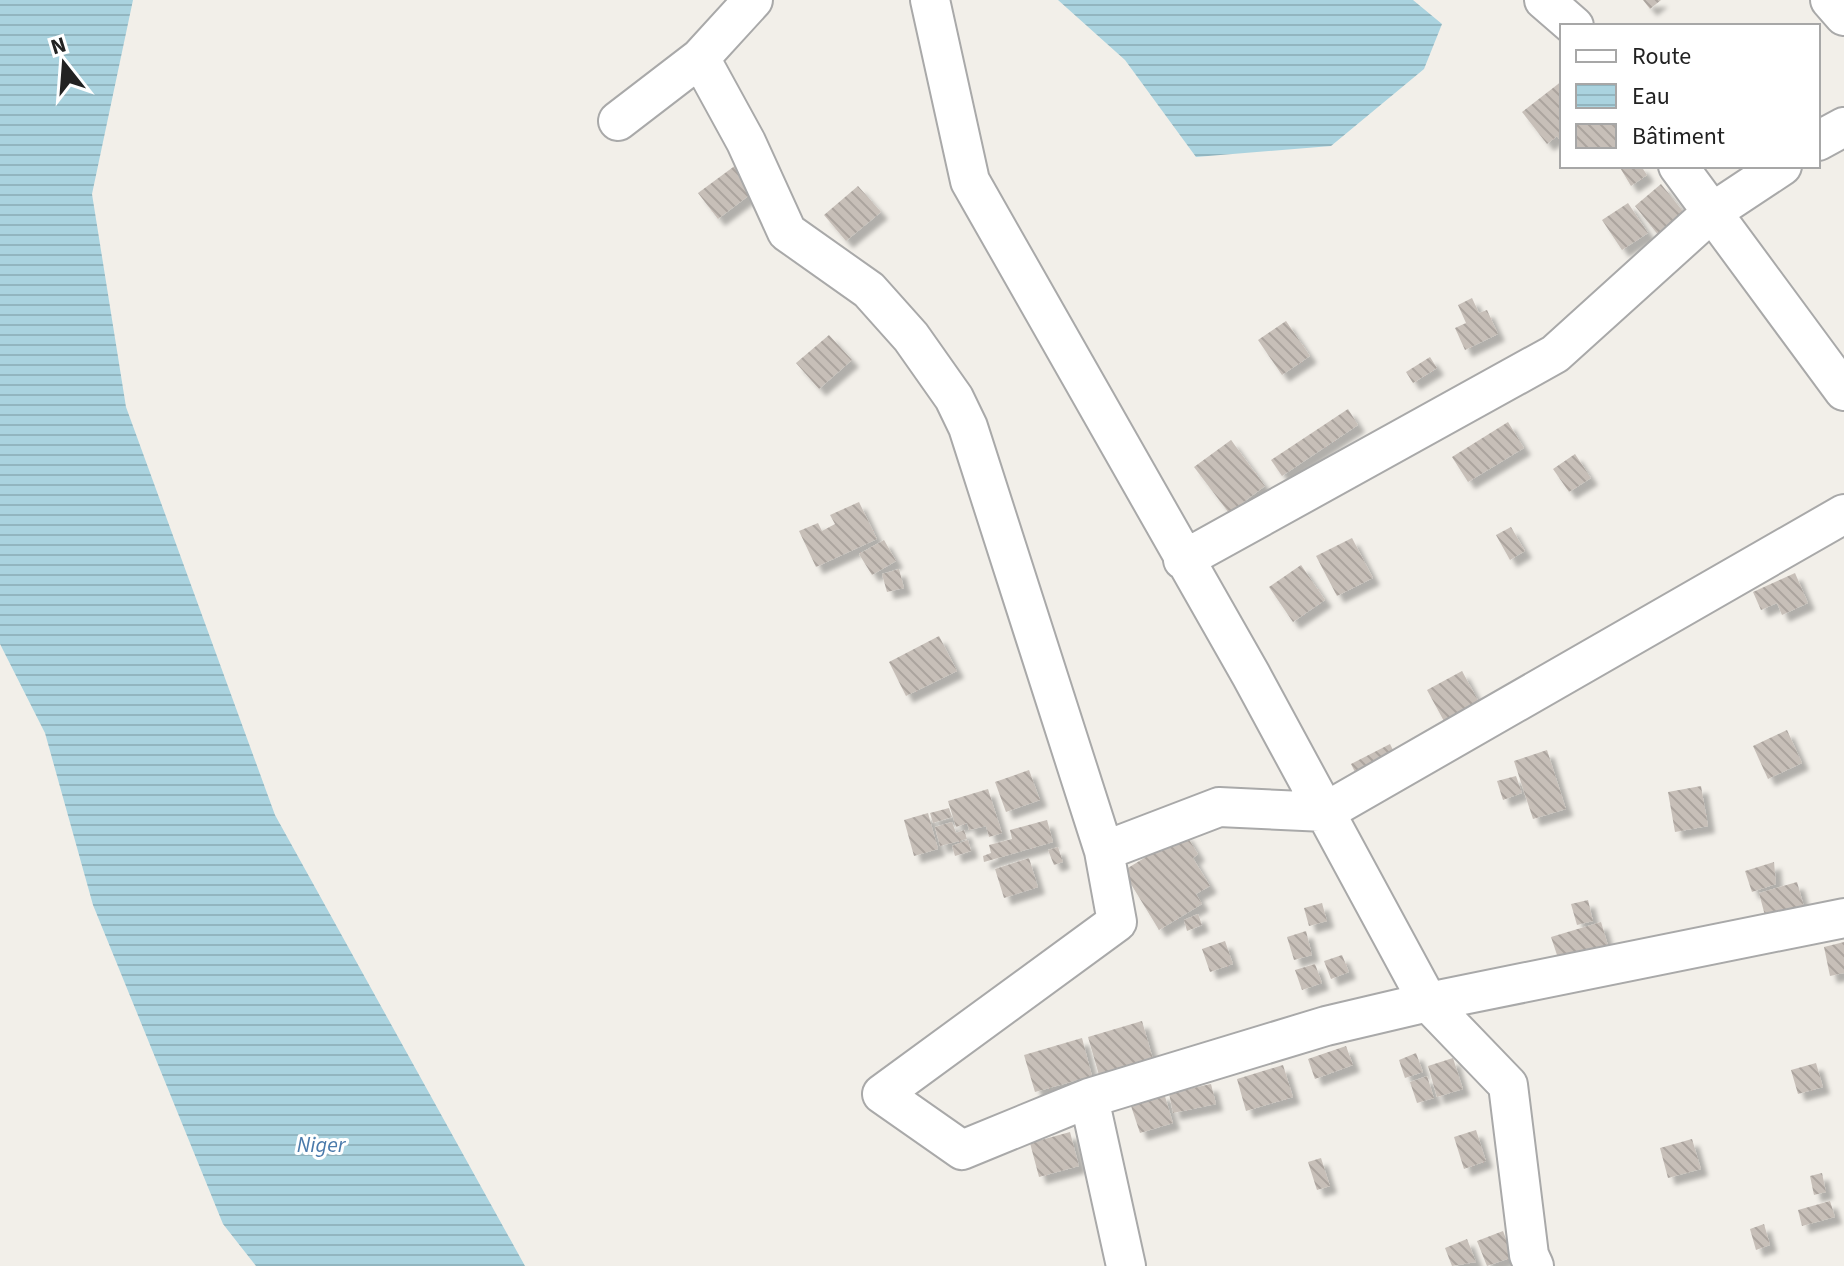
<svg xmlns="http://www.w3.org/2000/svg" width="1844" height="1266" viewBox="0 0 1844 1266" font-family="'Source Sans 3',sans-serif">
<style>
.water{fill:url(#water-rules)}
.building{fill:url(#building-back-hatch);filter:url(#shadow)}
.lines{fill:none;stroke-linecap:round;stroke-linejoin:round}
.minor-casing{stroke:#a9a9a9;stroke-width:42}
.minor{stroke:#fff;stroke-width:38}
.labels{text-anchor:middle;stroke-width:6;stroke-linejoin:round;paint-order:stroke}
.water-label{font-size:22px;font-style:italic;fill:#4a7aab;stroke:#fff}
</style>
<defs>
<pattern id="water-rules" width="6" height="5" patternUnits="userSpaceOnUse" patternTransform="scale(2)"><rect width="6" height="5" fill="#aad3df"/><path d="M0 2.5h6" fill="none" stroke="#92b5bf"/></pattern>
<pattern id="building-back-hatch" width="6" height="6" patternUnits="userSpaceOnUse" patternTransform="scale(2)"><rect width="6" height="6" fill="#c7bfb8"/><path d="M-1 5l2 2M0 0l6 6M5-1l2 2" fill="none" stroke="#aba49e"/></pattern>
<filter id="shadow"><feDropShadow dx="7" dy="7" stdDeviation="2" flood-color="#0004"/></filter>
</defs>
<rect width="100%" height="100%" fill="#f2efe9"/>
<path class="water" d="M0,0H133L92,194L126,407L275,815L525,1266H256L223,1224L93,905L45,733L0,644Z
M1058,0H1413L1442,24L1424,69L1331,146L1196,157L1125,60Z"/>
<path class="building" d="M1643,0H1661L1650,9Z
M1562,81V143L1557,136L1547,144L1522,112Z
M740,162L760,187L718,219L698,193Z
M1619,166H1641L1647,175L1631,186Z
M1661,184L1685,214L1659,236L1635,206Z
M858,186L881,212L846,241L824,215Z
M1628,203L1648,233L1622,250L1602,220Z
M1472,298L1479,313L1487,310L1498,334L1465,350L1455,328L1466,323L1458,305Z
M1286,321L1310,356L1282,375L1258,340Z
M829,335L852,360L819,389L796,363Z
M1430,357L1437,368L1413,383L1406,372Z
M1348,409L1358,425L1282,476L1271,460Z
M1508,422L1524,448L1468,482L1452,457Z
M1231,440L1265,486L1229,513L1194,467Z
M1575,454L1591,478L1569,492L1553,469Z
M859,502L877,539L816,567L799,531L818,523L822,531L835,524L830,515Z
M1511,527L1525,551L1510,560L1496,535Z
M1352,538L1373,578L1337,596L1316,556Z
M884,540L896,561L872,575L859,554Z
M1301,565L1325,600L1293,622L1269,587Z
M899,569L904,588L887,592L882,574Z
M1795,573L1808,603L1782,615L1777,603L1761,610L1753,592Z
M939,636L957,671L906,696L889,662Z
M1462,671L1480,704L1445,723L1427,690Z
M1787,730L1802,763L1768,779L1753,746Z
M1390,744L1400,764L1361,784L1351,764Z
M1547,750L1566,809L1533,819L1514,761Z
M1029,770L1040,800L1006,812L995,782Z
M1516,776L1522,793L1503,800L1497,781Z
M1701,786L1708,826L1675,832L1668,792Z
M988,789L1002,833L989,837L986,826L969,830L967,823L956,827L948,801Z
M949,808L952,817L933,823L930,813Z
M928,813L938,849L914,856L904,820Z
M1047,820L1053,842L984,862L983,856L991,853L989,845L1012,839L1010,830Z
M952,822L956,833L964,830L967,839L940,846L935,827Z
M1185,833L1198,854L1193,858L1210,886L1196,894L1202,904L1159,930L1123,871Z
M968,840L971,851L955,856L952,846Z
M1058,847L1063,862L1054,865L1048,850Z
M1029,858L1038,887L1004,898L995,869Z
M1774,862L1776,884L1752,892L1745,871Z
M1797,882L1807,917L1768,927L1759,893Z
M1588,900L1593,921L1577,925L1571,904Z
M1322,903L1327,921L1309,926L1304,908Z
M1198,914L1202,925L1187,931L1184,920Z
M1601,922L1610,952L1561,967L1551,937Z
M1306,931L1312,955L1294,960L1287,937Z
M1225,941L1233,964L1210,972L1202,949Z
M1844,942V973L1830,976L1824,947Z
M1342,955L1349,972L1331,979L1324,961Z
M1315,964L1322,983L1302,990L1295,970Z
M1142,1021L1153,1059L1099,1075L1088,1037Z
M1082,1038L1092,1076L1035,1092L1024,1055Z
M1346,1046L1353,1065L1315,1079L1308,1059Z
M1416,1053L1423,1072L1405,1078L1399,1060Z
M1453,1058L1463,1089L1437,1097L1428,1066Z
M1816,1063L1823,1087L1798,1094L1791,1070Z
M1283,1065L1293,1097L1246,1111L1237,1079Z
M1427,1076L1434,1098L1417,1103L1410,1082Z
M1211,1084L1216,1104L1173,1113L1169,1093Z
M1164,1093L1173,1123L1140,1133L1130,1103Z
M1476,1130L1486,1161L1464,1169L1454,1137Z
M1070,1132L1079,1166L1039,1177L1030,1143Z
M1692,1139L1701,1169L1668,1178L1660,1148Z
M1321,1158L1330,1186L1317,1190L1308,1162Z
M1822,1173L1826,1192L1814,1195L1810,1176Z
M1830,1201L1835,1217L1802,1226L1798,1210Z
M1764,1224L1770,1245L1756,1250L1750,1229Z
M1503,1231L1513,1257L1487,1266L1477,1241Z
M1467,1239L1476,1262L1452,1266L1445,1248Z"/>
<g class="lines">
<g class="minor-casing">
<path id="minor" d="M930,0L970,181L1251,675L1428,1002L1508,1085L1529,1255L1534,1266
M1544,0L1574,26
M1830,0L1844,16
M700,58L746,142L787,232L869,290L911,337L954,398L968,427L1104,851L1117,922L882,1094L962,1150L1089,1098L1126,1266
M618,121L700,58L753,0
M1818,141L1844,127
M1678,166L1844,391
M1183,560L1555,354L1711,213L1782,166
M1104,851L1219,807L1325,812L1844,514
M1089,1098L1326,1026L1428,1002L1844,918"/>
</g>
<use href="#minor" class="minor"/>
</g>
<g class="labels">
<g class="water-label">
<text x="321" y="1152">Niger</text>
</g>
</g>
<rect x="1560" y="24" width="260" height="144" fill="#ffffff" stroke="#a7a7a7" stroke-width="2"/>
<rect x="1576" y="50" width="40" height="12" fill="#ffffff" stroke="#a7a7a7" stroke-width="2"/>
<text x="1632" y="64" font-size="24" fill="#222222">Route</text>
<rect x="1576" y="84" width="40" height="24" fill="url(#water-rules)" stroke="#a7a7a7" stroke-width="2"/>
<text x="1632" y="104" font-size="24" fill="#222222">Eau</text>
<rect x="1576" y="124" width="40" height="24" fill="url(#building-back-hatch)" stroke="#a7a7a7" stroke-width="2"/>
<text x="1632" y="144" font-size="24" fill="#222222">Bâtiment</text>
<g transform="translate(64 64) rotate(343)" stroke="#ffffff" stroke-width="6" paint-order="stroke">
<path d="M0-6L14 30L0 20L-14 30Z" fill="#222222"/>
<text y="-12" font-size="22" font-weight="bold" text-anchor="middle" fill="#222222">N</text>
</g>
</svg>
